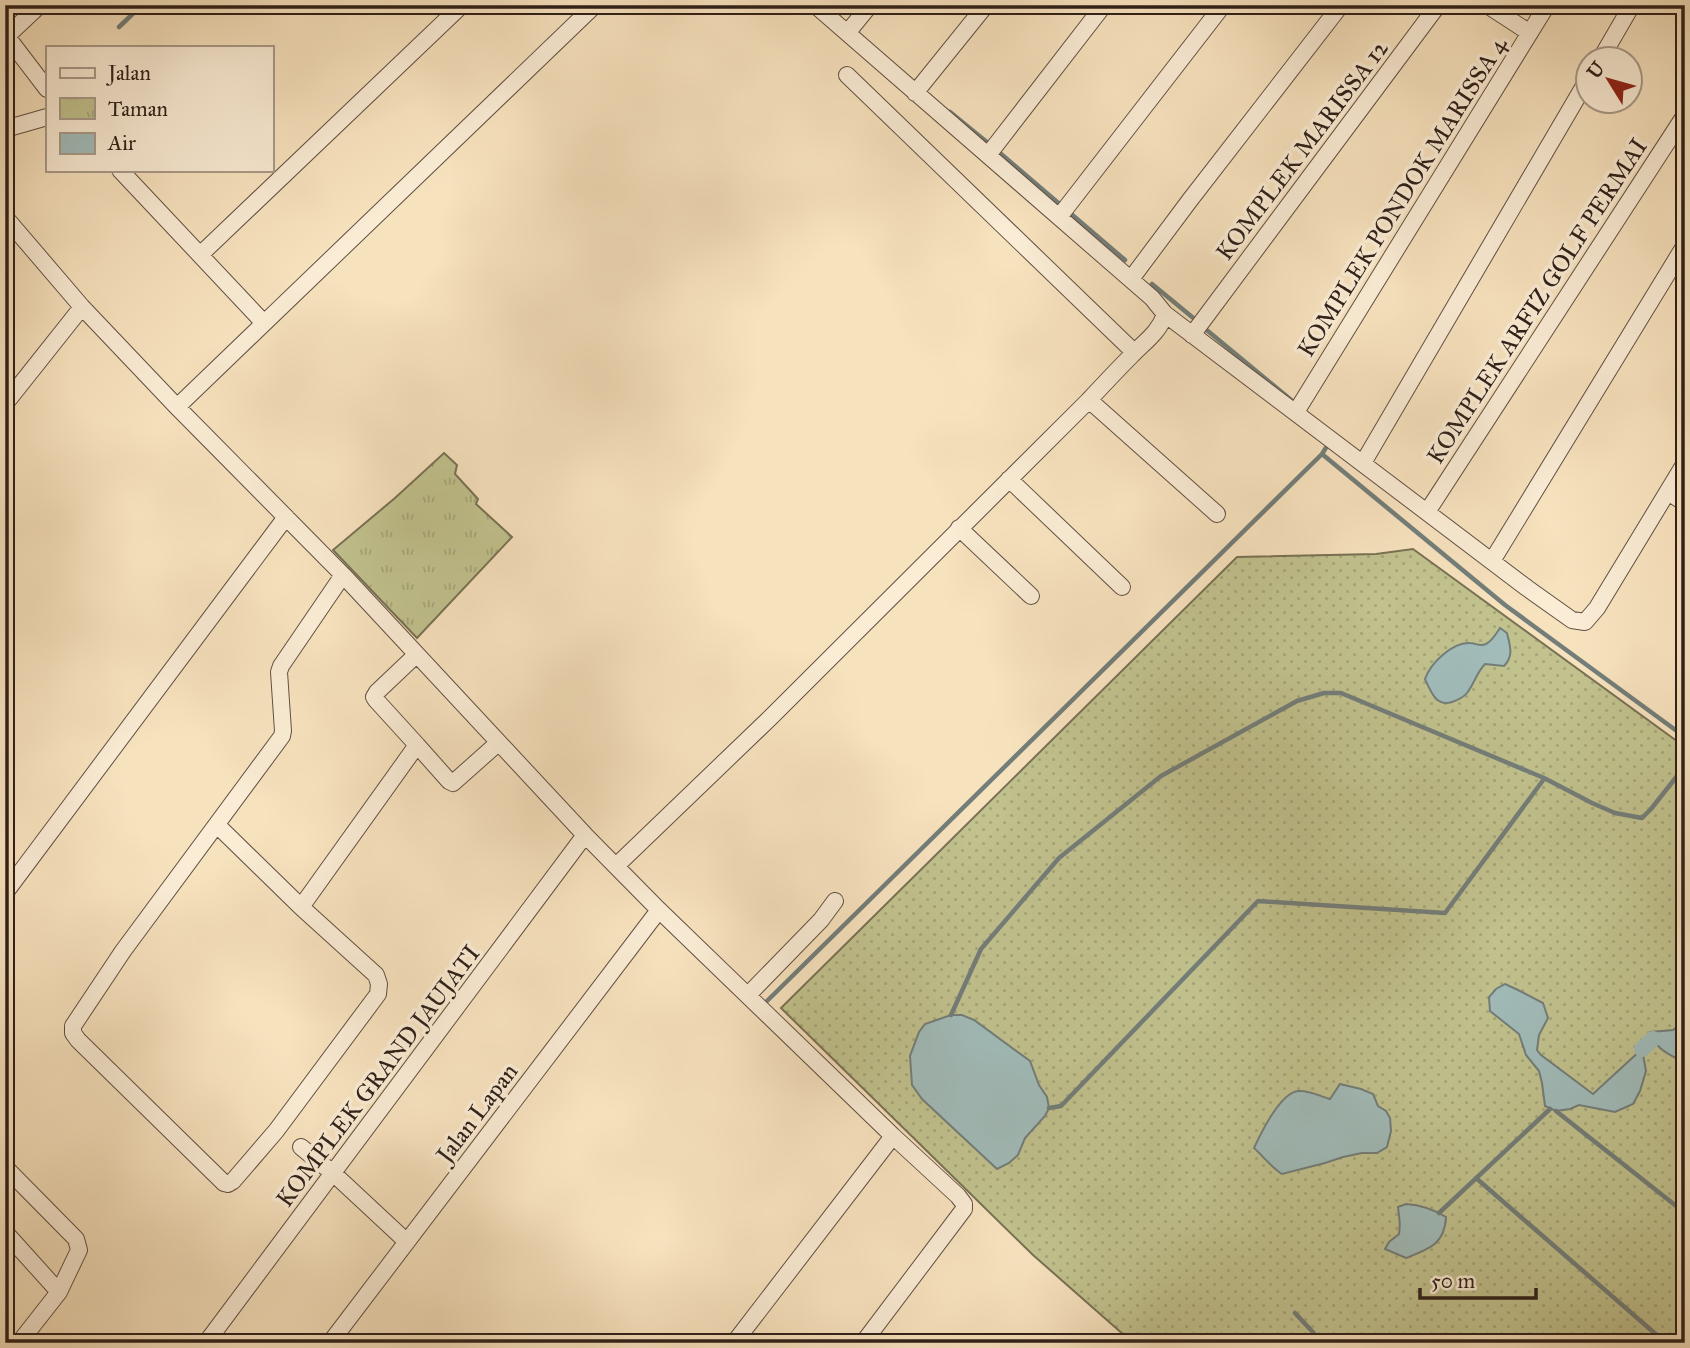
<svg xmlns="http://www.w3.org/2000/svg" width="1690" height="1348" viewBox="0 0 1690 1348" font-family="'IM FELL Great Primer',serif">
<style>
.grass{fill:url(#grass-dots);stroke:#787154;stroke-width:2}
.park{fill:url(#park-tufts);stroke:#787154;stroke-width:2}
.water{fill:#a1bcba;stroke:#737e7a;stroke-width:2}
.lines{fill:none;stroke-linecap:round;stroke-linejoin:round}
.stream{stroke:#737e7a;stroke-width:4.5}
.canal{stroke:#a1bcba;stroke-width:16}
.street-casing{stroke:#615042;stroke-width:18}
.street{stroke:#faecd5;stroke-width:16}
.labels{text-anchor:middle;stroke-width:7;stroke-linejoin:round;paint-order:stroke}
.street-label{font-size:24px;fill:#2f2019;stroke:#faecd5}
</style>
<defs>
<pattern id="grass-dots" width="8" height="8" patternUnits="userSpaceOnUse" patternTransform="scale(1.75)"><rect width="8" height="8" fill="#c1c28e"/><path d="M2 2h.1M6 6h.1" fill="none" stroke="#a6a67a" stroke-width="1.8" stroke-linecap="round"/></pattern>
<pattern id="park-tufts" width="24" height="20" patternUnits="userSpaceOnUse" patternTransform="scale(1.75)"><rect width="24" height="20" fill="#c1c28e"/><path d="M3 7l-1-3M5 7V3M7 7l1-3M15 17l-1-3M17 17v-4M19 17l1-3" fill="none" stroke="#a6a67a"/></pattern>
</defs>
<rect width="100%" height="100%" fill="#f7e2be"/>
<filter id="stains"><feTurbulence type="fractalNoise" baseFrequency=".00286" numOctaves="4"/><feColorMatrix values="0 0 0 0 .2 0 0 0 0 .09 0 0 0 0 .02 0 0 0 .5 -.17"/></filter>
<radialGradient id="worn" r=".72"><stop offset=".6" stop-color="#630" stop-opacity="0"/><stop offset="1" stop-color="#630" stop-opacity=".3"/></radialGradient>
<path class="grass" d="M1413,549L1685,747V1343H1133L1033,1255L781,1008L1237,557L1376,554Z"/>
<path class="park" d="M444,453L457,465L455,474L478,499L476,504L512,537L417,638L333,550L395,498Z"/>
<path class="water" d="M1500,628L1507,633C1510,646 1514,656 1504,666L1485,664C1477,672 1474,684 1467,693C1463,698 1458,700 1452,702C1436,707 1431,692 1425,679C1430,664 1452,642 1470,643C1476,643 1479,647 1486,644C1492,641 1496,634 1500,628Z
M1505,984L1518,990L1543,1003L1548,1018L1539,1035L1537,1050L1541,1055L1593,1094L1642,1049L1646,1071L1640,1091L1633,1104L1615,1112L1579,1105L1570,1109L1556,1111L1545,1106L1542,1083L1539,1071L1526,1055L1519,1034L1490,1011L1489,997L1496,989Z
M951,1015H962L974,1020L1030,1061L1039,1085L1047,1097L1049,1108L1045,1116L1025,1138L1018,1155L1009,1163L997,1169L922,1099L912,1085L910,1056L919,1032L925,1024Z
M1685,1020V1059L1681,1061C1667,1053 1655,1049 1651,1032L1673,1030Z
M1340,1084L1361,1089L1373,1094L1378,1106L1386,1111L1390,1118L1391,1131L1387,1147L1377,1153H1362L1343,1157L1325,1163L1282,1174C1271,1167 1264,1157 1254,1148C1261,1133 1280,1093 1298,1091C1310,1090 1319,1096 1330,1099Z
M1406,1204C1421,1205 1433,1209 1446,1217C1445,1244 1429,1249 1406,1258L1385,1249L1389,1242L1399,1234C1401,1221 1399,1219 1398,1207Z"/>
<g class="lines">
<path class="stream" d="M119,27L142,5
M950,112L988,143
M1000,153L1125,260
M1152,284L1197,321
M1203,327L1296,404
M1322,454L1505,605L1685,737
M767,1001L1322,454L1329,443
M951,1015L981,949L1059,858L1161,776L1297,701L1324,693H1341L1544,778L1592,803L1615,813L1642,818L1651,809L1685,766
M1049,1108L1061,1106L1258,901L1445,913L1544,779
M1556,1111L1685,1213
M1476,1178L1666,1343
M1439,1213L1550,1109
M1295,1313L1323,1343"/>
<path class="canal" d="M1642,1049L1653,1039"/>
<g class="street-casing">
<path id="street" d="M1487,5L1530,33
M848,32L870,5
M5,34L47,89
M7,36L40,5
M1600,60L1632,5
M847,75L1134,352
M915,93L986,5
M5,129L47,117
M988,155L1104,5
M120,170L264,323
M5,217L82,307L177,407L343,575L585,835L659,910L893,1136L958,1196L964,1204V1209L863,1343
M1059,217L1223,5
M201,254L462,5
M1131,279L1190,200L1341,5
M1165,314L1527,588L1572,620L1585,622L1597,608L1685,463
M1192,335L1438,5
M1089,400L1217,514
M5,404L82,307
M177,407L595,5
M1296,412L1547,5
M1363,463L1588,79
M1009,479L1122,587
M1668,492L1685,503
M1427,512L1685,115
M959,528L1031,596
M1492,561L1685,245
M417,745L449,781L453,783L498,743
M217,825L301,907L376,975L379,984L378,994L276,1131L233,1181L228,1184L224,1183L78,1040L73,1033V1026L123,951L282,736L283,731L279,672L281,666L343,575
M616,866L771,717L1089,400C1103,385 1117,370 1131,356C1144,342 1159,333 1165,314L1152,298L815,5
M5,893L286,517
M301,907L417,745L376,700L374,697L377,692L416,655
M748,995L821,920L835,901
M301,1147L334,1174L407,1242
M5,1167L76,1239L79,1250L59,1292L19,1343
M5,1232L59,1292
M206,1343L585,835
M330,1343L659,910
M734,1343L893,1136"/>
</g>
<use href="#street" class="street"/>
</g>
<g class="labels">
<g class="street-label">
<text transform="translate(1302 150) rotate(-53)" y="8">KOMPLEK MARISSA 12</text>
<text transform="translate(1402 197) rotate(-58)" y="8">KOMPLEK PONDOK MARISSA 4</text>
<text transform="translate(1537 301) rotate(-57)" y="8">KOMPLEK ARFIZ GOLF PERMAI</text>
<text transform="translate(378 1076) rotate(-53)" y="8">KOMPLEK GRAND JAUJATI</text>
<text transform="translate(477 1113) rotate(-53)" y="8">Jalan Lapan</text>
</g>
</g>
<rect width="1690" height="1348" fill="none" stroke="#f7e2be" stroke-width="28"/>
<rect x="7" y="7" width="1676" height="1334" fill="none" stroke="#2f2019" stroke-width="3.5"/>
<rect x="14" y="14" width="1662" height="1320" fill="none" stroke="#2f2019" stroke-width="2"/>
<rect x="46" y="46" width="228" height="126" fill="#faecd5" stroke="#a99a8a" stroke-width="2"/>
<rect x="60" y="68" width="35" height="10" fill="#faecd5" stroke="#a99a8a" stroke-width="2"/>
<text x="108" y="80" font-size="21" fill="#2f2019">Jalan</text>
<rect x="60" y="98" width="35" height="21" fill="url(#park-tufts)" stroke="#a99a8a" stroke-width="2"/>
<text x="108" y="116" font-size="21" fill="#2f2019">Taman</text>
<rect x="60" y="133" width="35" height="21" fill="#a1bcba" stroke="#a99a8a" stroke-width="2"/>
<text x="108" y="150" font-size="21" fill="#2f2019">Air</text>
<g transform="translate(1609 80) rotate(307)"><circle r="33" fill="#faecd5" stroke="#a99a8a" stroke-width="2"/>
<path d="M0-5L12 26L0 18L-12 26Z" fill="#8f2418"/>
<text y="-10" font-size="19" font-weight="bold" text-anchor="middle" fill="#2f2019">U</text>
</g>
<path d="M1420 1288v10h116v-10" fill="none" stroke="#2f2019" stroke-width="3.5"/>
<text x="1431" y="1288" font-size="21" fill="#2f2019" stroke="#faecd5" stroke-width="5" paint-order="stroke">50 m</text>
<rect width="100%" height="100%" filter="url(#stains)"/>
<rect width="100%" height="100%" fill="url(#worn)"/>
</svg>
